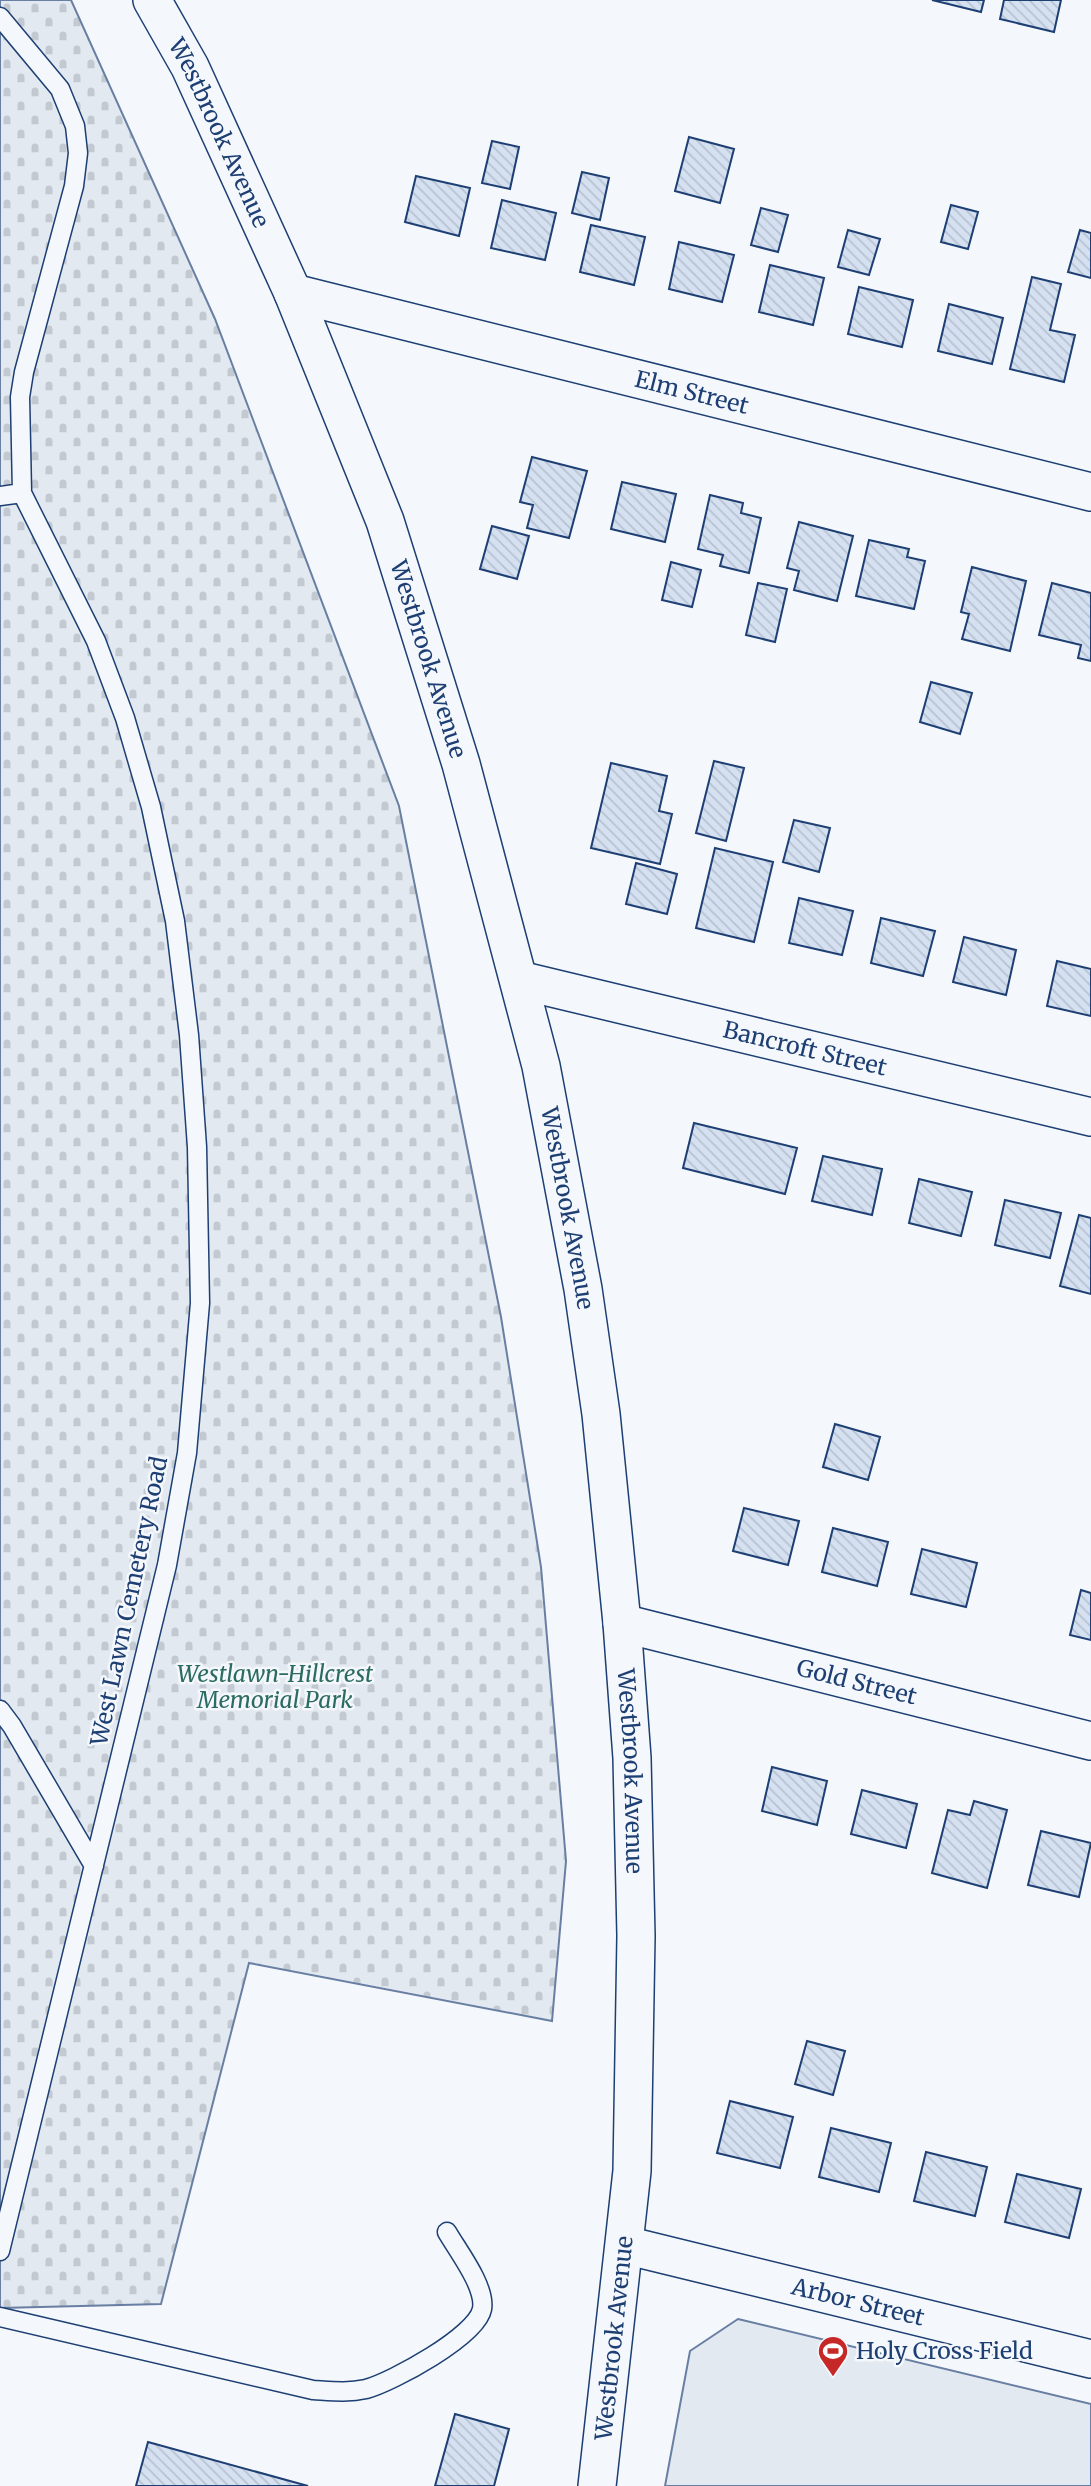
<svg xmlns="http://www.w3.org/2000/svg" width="1091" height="2486" viewBox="0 0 1091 2486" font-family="Merriweather,serif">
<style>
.cemetery{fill:url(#cemetery-stones);stroke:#687fa3;stroke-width:2}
.green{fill:#e3e9f0;stroke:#687fa3;stroke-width:2}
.building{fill:url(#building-back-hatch);stroke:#1d3f73;stroke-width:2}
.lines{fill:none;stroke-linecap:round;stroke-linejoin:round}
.lane-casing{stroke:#1d3f73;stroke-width:21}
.street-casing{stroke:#1d3f73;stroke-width:40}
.lane{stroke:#f4f7fb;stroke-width:18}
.street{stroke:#f4f7fb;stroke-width:37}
.labels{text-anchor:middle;stroke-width:5;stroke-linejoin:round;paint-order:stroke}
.street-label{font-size:23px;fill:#1d3f73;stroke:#f4f7fb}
.park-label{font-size:23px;font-style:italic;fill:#2c6c60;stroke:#f4f7fb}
.poi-label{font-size:23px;fill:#1d3f73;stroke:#f4f7fb;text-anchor:start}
</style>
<defs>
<pattern id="cemetery-stones" width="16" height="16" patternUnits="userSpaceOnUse" patternTransform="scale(1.75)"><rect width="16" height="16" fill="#e3e9f0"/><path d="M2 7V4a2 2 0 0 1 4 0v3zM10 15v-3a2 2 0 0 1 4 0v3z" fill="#c2c9d1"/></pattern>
<pattern id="building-back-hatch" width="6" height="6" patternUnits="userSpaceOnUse" patternTransform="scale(1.75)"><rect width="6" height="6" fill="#d5e0f0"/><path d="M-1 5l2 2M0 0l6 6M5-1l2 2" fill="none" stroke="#b6c1d1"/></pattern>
</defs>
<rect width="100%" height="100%" fill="#f4f7fb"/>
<path class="cemetery" d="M0,0H71L215,319L399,806L501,1317L541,1567L566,1861L552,2021L249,1963L161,2304L0,2308Z"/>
<path class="green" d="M738,2319L1091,2404V2486H665L690,2351Z"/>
<path class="building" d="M932,0H984L981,12Z
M1004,0H1061L1054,32L1000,19Z
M689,137L734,149L720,203L675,191Z
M492,141L519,147L510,189L482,183Z
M582,172L609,178L600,220L572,213Z
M416,176L470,188L459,236L405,222Z
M502,200L556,213L545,260L491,248Z
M951,205L978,212L968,249L941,242Z
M761,208L788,215L778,252L751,245Z
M591,225L645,237L634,285L580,272Z
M848,230L880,239L869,275L838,267Z
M1080,230L1091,233V278L1068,272Z
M679,242L734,255L722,302L669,289Z
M770,265L824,278L813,325L759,312Z
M1032,277L1061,284L1050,330L1075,335L1064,382L1010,369Z
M859,287L913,300L902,347L848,334Z
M949,304L1003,318L992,364L938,351Z
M532,457L587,471L569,538L527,528L533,505L520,502Z
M622,482L676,494L665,542L611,529Z
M710,495L743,503L741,513L761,518L749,573L720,566L723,555L698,549Z
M799,522L853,536L837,601L794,590L799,571L787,568Z
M492,526L529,536L517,579L480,569Z
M869,540L909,549L907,557L925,561L914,609L856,596Z
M671,562L701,570L692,607L662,600Z
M972,567L1026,581L1010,651L962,639L969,614L961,612Z
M758,583L787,589L775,642L746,635Z
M1052,583L1091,593V661L1078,658L1081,645L1039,635Z
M931,682L972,693L960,734L920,722Z
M714,761L744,768L726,841L696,833Z
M611,763L667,776L659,811L672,814L660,864L591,848Z
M794,820L830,828L819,872L783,862Z
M715,848L773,862L754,942L696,928Z
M636,863L677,874L667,914L626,904Z
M799,898L853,911L842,955L789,943Z
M881,918L935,931L923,976L871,963Z
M964,937L1016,950L1006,995L953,982Z
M1057,961L1091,969V1016L1047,1006Z
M694,1123L797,1148L785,1194L683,1168Z
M823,1156L882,1169L872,1215L812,1201Z
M919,1179L972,1192L961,1236L909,1223Z
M1005,1200L1061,1213L1050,1258L995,1245Z
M1079,1215L1091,1218V1294L1060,1286Z
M835,1424L880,1437L868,1480L823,1467Z
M744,1508L799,1521L788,1565L733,1551Z
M833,1528L888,1542L877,1586L822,1572Z
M922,1549L977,1563L966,1607L911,1594Z
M1081,1590L1091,1593V1640L1070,1635Z
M772,1767L827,1781L817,1825L762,1811Z
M862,1790L917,1804L906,1848L851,1834Z
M974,1801L1007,1810L987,1888L932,1873L948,1810L970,1815Z
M1041,1831L1091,1843L1079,1897L1028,1885Z
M807,2041L845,2051L833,2095L795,2084Z
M730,2101L793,2117L780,2168L717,2153Z
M831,2128L891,2143L879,2192L819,2177Z
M926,2152L987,2167L975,2216L914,2201Z
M1017,2174L1081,2189L1069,2238L1005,2222Z
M455,2414L509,2429L494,2486H435Z
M148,2442L308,2486H136Z"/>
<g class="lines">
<g class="lane-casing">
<path id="lane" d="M0,17L60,89L75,126L78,153L74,186L24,372L20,397L22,493L96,641L125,718L151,807L175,921L189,1035L197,1147L200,1303L187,1453L167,1565L0,2251
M0,496L22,493
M0,1710L12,1726L94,1866
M0,2317L313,2390C331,2391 348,2393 366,2389C392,2382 477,2336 482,2309C486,2287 458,2251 447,2232"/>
</g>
<g class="street-casing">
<g id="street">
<path id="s1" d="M152,0L190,67L293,293L385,521L461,764L541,1066L583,1289L601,1414L622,1623L632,1758L636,1936L632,2171L597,2486"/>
<path id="s2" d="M293,293L1091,492"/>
<path id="s3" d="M519,980L1091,1117"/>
<path id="s4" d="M622,1623L1091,1741"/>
<path id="s5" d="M625,2245L1091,2359"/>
</g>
</g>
<use href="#lane" class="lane"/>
<use href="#street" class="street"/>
</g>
<defs>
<g id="stadium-pin" transform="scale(1.575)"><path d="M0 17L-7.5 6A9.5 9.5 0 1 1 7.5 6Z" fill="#c62828" stroke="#f4f7fb"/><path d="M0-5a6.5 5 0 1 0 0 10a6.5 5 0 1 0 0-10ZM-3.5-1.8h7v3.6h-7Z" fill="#fff"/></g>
</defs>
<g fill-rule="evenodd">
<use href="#stadium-pin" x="833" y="2351"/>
</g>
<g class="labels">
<g class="street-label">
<text dy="8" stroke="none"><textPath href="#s1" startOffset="149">Westbrook Avenue</textPath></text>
<text dy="8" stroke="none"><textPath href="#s2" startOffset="411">Elm Street</textPath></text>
<text dy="8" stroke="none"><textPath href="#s1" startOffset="716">Westbrook Avenue</textPath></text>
<text dy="8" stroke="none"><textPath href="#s3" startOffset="294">Bancroft Street</textPath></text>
<text dy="8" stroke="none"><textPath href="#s1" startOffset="1283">Westbrook Avenue</textPath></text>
<text transform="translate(129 1601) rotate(-78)" y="8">West Lawn Cemetery Road</text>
<text dy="8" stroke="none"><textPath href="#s4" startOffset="242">Gold Street</textPath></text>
<text dy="8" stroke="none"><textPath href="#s1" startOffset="1850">Westbrook Avenue</textPath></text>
<text dy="8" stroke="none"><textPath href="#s5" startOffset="240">Arbor Street</textPath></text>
<text transform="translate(614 2338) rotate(-84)" y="8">Westbrook Avenue</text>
</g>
<g class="park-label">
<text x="275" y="1682">Westlawn-Hillcrest<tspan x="275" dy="26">Memorial Park</tspan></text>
</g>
<g class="poi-label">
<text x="856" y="2359">Holy Cross Field</text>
</g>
</g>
</svg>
